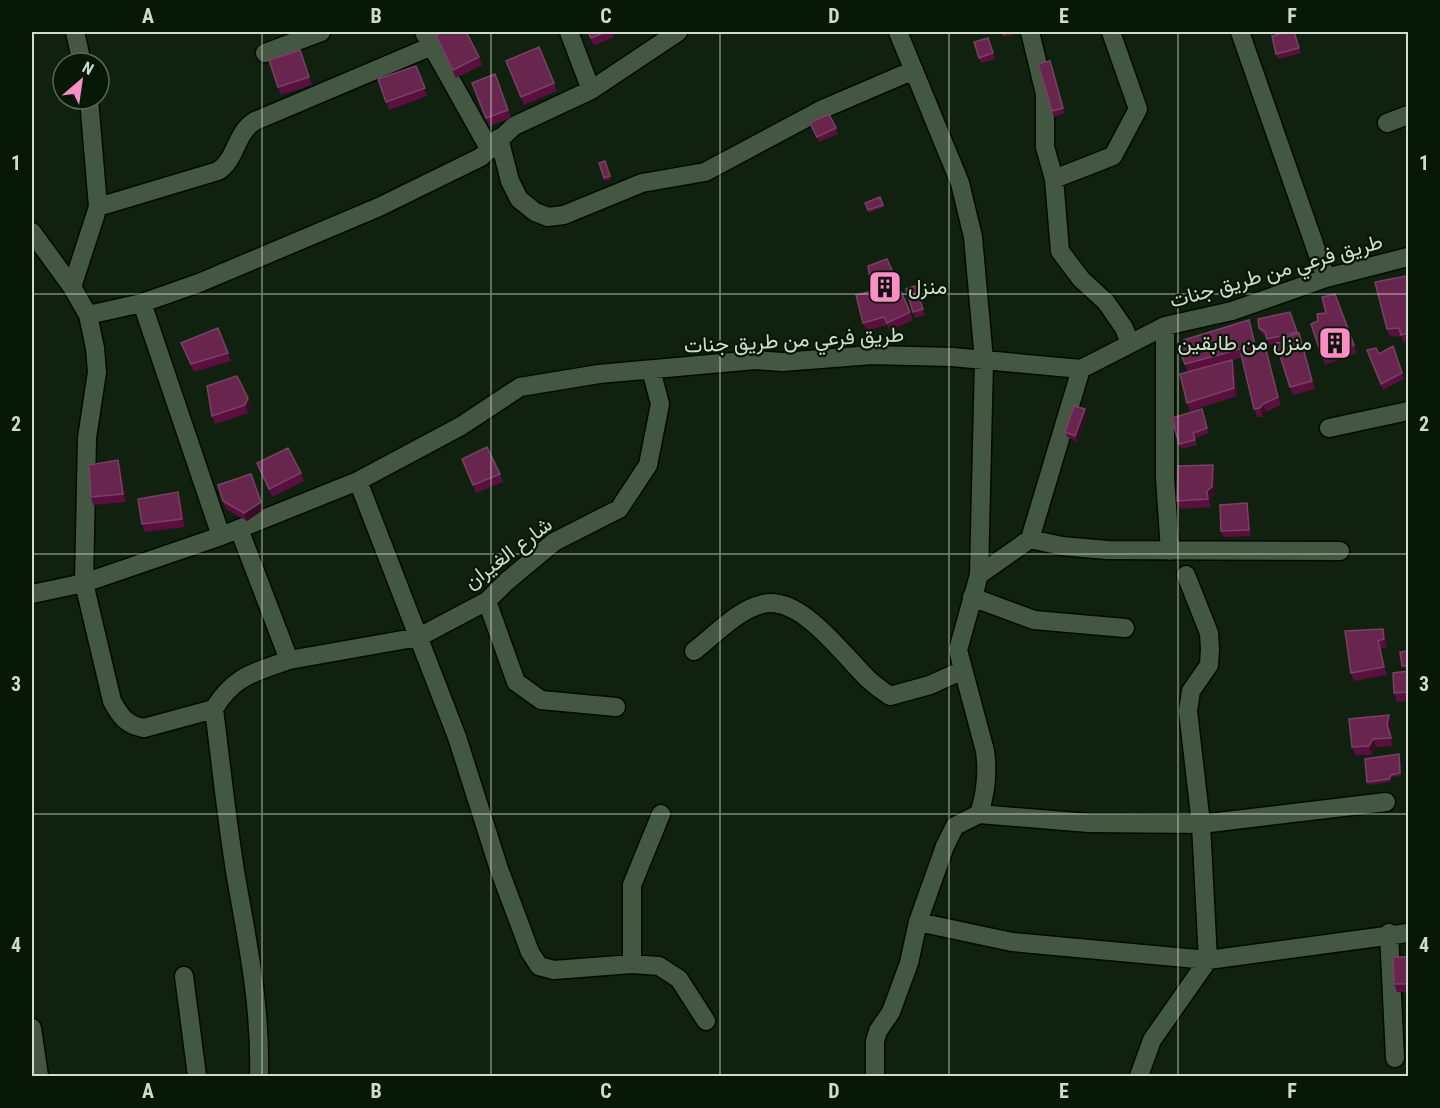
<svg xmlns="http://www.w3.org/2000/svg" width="1440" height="1108" viewBox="0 0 1440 1108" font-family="'Roboto Condensed',Vazirmatn,sans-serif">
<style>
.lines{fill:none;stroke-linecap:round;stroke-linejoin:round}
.minor-casing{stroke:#010b00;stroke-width:21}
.minor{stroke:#445742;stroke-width:18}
.wall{fill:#5b0f3f}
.shaded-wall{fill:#380d25}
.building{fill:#68254e;stroke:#784262;stroke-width:1.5}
.grid{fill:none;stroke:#d1dccf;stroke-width:1.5;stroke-opacity:0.55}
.labels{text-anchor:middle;stroke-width:4.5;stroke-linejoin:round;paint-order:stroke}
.street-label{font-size:21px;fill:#d1dccf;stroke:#081807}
.poi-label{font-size:21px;fill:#d1dccf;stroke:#081807;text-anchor:start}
.neatline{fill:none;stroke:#d1dccf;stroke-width:2}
.grid-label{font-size:20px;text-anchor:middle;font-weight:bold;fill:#d1dccf}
</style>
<rect width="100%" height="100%" fill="#11210f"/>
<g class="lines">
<g class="minor-casing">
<path id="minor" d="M75,32L82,63
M424,32L490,150
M569,32L591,90
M898,32L960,183L973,237L984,360L979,575
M1030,32L1045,94V147L1054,179L1060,251L1081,279L1106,302L1124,328L1130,343
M1240,32L1326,278
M265,53L321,32
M1387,123L1408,115
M499,138L510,181L519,199L535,212L548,217L564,215L642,183L705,172L823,109L914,70
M1054,179L1113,156L1138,109L1111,32
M98,207L218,171C237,159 235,133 255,121L432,46
M32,232L72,287L88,315
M72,287L98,207L89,99
M142,303L221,536
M1165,326V478L1170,551
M1329,428L1408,411
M358,481L457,737L499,869L530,952L539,966L554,970L632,964L659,966L679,979L706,1021
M239,529L289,660C255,672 233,676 214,709C221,765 227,822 236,877C248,944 261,1009 259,1076
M1030,539L1081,369
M32,594L84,583L221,536L358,481L461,426L520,387L599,374L755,360L782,362L872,355L952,357L1081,369L1165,326L1232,311L1326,278L1408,257
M972,597L1034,620L1125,628
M487,601L516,682L541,700L616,707
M694,651C714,636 738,609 763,604C801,595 844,656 868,679C874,685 883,691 890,696L930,685L963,670
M289,660L419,637L487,601L506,582L554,542L619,509L648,465L660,404L651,370
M214,709L144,728C126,725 120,716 112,701L84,583L87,438L97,372L95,348L88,315L142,303L199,283L379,207L481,157L514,126L591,90L678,32
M979,814L1089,823L1201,824L1386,802
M918,922L1012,942L1208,960L1408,933
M1389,933L1395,1058
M632,964V885L661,814
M184,976L197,1076
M32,1028L39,1076
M875,1076V1041L878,1031L891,1012L909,963L918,922L945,846L955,826L979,814C986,793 988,773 985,751L958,650L979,575L1030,539L1062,546L1107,550L1340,551
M1139,1076L1152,1040L1208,960L1201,824L1188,711L1191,691L1209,665L1210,649L1209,633L1186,575"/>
</g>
<use href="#minor" class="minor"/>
</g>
<path class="wall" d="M588,32H612L614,37L594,46Z
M1002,32H1019L1020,33L1004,37Z
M1294,32L1301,53L1278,59L1276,54Z
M436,35L479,57L482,65L456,78L439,43Z
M988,38L995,59L981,63L974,42Z
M300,50L312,85L281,95L269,60Z
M506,61L554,83L557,91L524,105Z
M416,66L427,96L389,110L378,79Z
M1052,66L1065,113L1054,117L1052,111Z
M495,74L511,118L489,126L472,83Z
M810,123L836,128L838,134L819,142Z
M605,161L611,179L605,181L599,163Z
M880,197L884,207L869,213L865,203Z
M1408,282V342L1404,343L1401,336L1390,337L1387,329Z
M915,286L925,315L915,318L906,289Z
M1335,294L1357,353L1325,365L1311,324L1318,321L1326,313Z
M856,295L910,312L913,320L890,331L887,325L866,331Z
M1290,312L1297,333L1302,341L1315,389L1293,395L1276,343L1283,342L1284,341L1269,345L1267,337L1261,333L1259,328Z
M1249,320L1258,351L1266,350L1281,405L1266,412L1263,417H1257L1254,409L1242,357L1233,360L1235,368L1237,396L1190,411L1187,403L1188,372L1179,349Z
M218,328L231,361L194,372L181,343Z
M1393,346L1404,379L1383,390L1367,350L1379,354Z
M248,398L251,406L248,413L215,424L212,416Z
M1202,409L1209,433L1195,438L1197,445L1181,449L1179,444Z
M1087,415L1077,442L1067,437L1065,432Z
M462,459L500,474L503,482L476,493Z
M118,460L121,468L126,502L93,505L91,497Z
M257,463L301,473L304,481L272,497Z
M1213,465L1215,473V495L1210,499L1211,507L1180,509L1177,501Z
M251,474L263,510L247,521L226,509L223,501Z
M181,500L185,527L145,532L142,524Z
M1247,503L1249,509L1251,536L1223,537L1221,531Z
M1345,631L1386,637L1387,647L1381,649L1387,675L1354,681L1351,673Z
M1408,651V668H1403L1402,666Z
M1408,671V701L1397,702L1394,693Z
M1389,715L1392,723L1390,732L1393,746L1376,747L1372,755H1355L1352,747Z
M1400,756L1401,776L1392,777L1390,782L1368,785L1367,782Z
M1408,957V992H1397L1394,984Z"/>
<path class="shaded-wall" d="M1299,333L1302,341L1315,389L1312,381Z
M1266,350L1269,358L1281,405L1278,397Z
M1232,360L1235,368L1237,396L1234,388Z
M248,398L251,406L248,413L245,405Z
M1263,404L1266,412L1263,417L1260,408Z
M1085,409L1087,415L1077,442L1075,436Z
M118,460L121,468L126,502L123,494Z
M1213,465L1215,473V495L1210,499L1211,507L1208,499L1207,491Z
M178,492L181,500L185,527L182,519Z
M261,502L263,510L247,521L244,513Z
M1247,503L1249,509L1251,536L1249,530Z
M1383,629L1386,637L1387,647L1384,639Z
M1378,641L1381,649L1387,675L1384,667Z
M1389,715L1392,723L1390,732L1393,746L1387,724Z
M1373,739L1376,747L1372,755L1369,746Z"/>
<path class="building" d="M443,32H466L479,57L453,70L436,35Z
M588,32H606L591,38Z
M1002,32H1012L1003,34Z
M1287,32H1294L1299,48L1276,54L1272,36Z
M988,38L993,53L979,58L974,42Z
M539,47L554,83L521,97L506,61Z
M300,50L309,77L278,87L269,60Z
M1050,61L1063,108L1052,111L1038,64Z
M416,66L425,88L386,102L378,79Z
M495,74L508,110L486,118L472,83Z
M829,114L836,128L817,137L810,123Z
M605,161L610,176L604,178L599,163Z
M880,197L883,205L868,210L865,203Z
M887,259L910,312L887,323L884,317L863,323L856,295L872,291L868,266Z
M1406,276L1408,282V333L1401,335L1399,328L1387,329L1375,282Z
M915,286L923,309L913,312L906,289Z
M1335,294L1354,345L1322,357L1311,324L1318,321L1317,314L1326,313L1322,297Z
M1290,312L1297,332L1267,339L1265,332L1259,328L1258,319Z
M1249,320L1255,345L1185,364L1179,349L1184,340Z
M218,328L228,353L191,364L181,343Z
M1299,333L1312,381L1290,387L1276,343L1283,342L1286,337Z
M1393,346L1402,373L1381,384L1367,350L1376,348L1379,354Z
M1266,350L1278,397L1263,404L1260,408L1254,409L1241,354Z
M1232,360L1234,388L1187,403L1180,374Z
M237,376L248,398L245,405L212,416L207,386Z
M1074,406L1085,409L1075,436L1065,432Z
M1202,409L1207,428L1193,433L1195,440L1179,444L1172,418Z
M487,447L500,474L473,485L462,459Z
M288,448L301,473L269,489L257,463Z
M118,460L123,494L91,497L89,465Z
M1213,465L1212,487L1207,491L1208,499L1177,501L1178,466Z
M251,474L261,502L244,513L223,501L218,485Z
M178,492L182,519L142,524L138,499Z
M1247,503L1249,530L1221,531L1220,505Z
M1383,629L1384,639L1378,641L1384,667L1351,673L1345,631Z
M1408,651V665L1402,666L1400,652Z
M1408,671V692L1394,693L1393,673Z
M1389,715L1387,724L1391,738L1373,739L1369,746L1352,747L1349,719Z
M1399,754L1400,773L1391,775L1389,779L1367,782L1365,759Z
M1393,957H1408V984H1394Z"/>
<path class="grid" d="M262,32V1076M491,32V1076M720,32V1076M949,32V1076M1178,32V1076M32,294H1408M32,554H1408M32,814H1408"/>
<defs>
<g id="building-square" transform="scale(1.725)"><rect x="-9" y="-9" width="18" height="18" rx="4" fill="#fb8fc5" stroke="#081807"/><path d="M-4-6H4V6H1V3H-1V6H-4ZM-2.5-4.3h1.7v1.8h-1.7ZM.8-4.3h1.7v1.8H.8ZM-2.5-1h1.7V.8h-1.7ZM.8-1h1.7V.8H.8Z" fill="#111"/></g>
</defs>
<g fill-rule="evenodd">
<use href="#building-square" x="885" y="287"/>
<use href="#building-square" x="1335" y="343"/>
</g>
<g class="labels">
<g class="street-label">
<text transform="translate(1276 271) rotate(-16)" y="7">طريق فرعي من طريق جنات</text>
<text transform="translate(794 340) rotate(-3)" y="7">طريق فرعي من طريق جنات</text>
<text transform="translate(508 553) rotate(-37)" y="7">شارع الغيران</text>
</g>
<g class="poi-label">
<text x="908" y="294">منزل</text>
<text x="1312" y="350" text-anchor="end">منزل من طابقين</text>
</g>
</g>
<rect width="1440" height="1108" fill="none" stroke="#081807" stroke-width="66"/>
<g transform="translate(81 81) rotate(29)"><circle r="28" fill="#081807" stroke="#586657" stroke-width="1.5"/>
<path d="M0-4.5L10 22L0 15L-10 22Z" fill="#fb8fc5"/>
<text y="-9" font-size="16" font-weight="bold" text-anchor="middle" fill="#d1dccf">N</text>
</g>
<rect x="33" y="33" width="1374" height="1042" class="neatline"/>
<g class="grid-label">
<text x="148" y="23">A</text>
<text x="376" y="23">B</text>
<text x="606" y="23">C</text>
<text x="834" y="23">D</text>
<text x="1064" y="23">E</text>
<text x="1292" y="23">F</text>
<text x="16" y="170">1</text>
<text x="1424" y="170">1</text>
<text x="16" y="431">2</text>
<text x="1424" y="431">2</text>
<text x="16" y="691">3</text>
<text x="1424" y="691">3</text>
<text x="16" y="952">4</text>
<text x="1424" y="952">4</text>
<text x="148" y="1098">A</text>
<text x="376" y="1098">B</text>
<text x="606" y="1098">C</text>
<text x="834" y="1098">D</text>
<text x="1064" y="1098">E</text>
<text x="1292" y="1098">F</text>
</g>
</svg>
